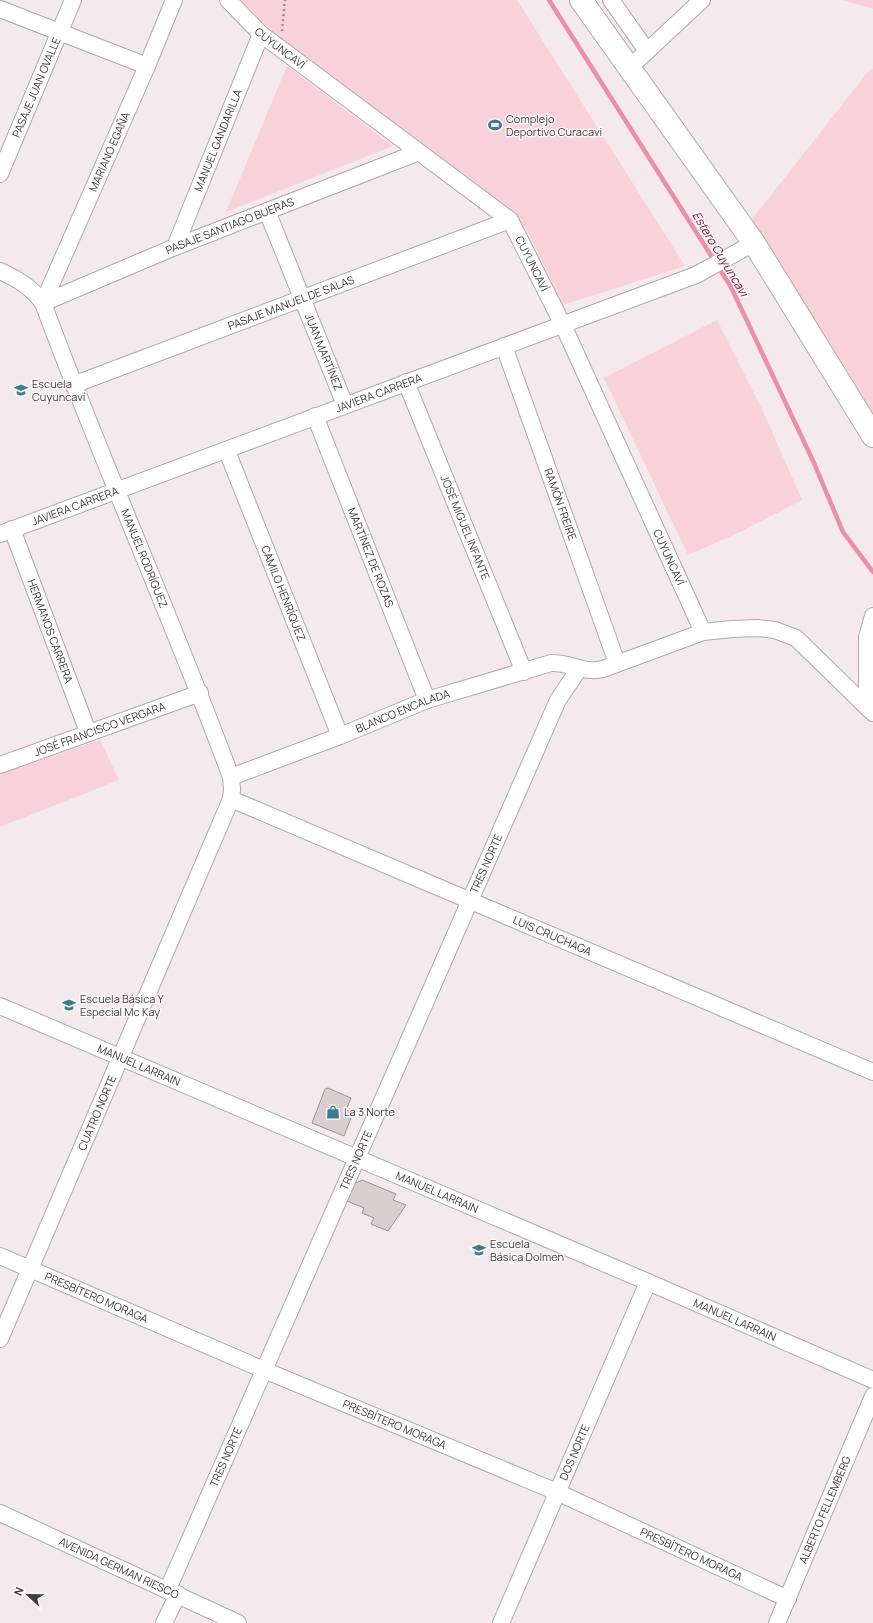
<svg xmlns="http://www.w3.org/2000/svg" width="873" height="1623" viewBox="0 0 873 1623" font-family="Manrope,sans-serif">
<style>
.green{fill:#f8d1db}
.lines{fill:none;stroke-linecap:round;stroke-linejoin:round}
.stream{stroke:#ea8ea9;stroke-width:4.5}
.building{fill:#d9ced0;stroke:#9c9294}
.street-casing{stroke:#b2a7aa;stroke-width:18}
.secondary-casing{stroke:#b2a7aa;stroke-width:24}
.path{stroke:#989092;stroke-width:2.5;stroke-dasharray:2 3;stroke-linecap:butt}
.street{stroke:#fff;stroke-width:16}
.secondary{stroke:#fff;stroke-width:22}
.labels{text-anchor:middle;stroke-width:3;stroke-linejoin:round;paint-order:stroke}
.street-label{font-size:11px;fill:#403b3c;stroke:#fef8f9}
.poi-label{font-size:11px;fill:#403b3c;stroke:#fef8f9;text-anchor:start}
.water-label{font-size:12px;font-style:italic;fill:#7a0b3d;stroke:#fef8f9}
</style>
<rect width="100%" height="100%" fill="#f4e9ec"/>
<path class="green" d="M241,0H517L685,266L563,305L528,232L505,207L284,43Z
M842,0H873V9Z
M287,66L393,146L226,212Z
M871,68L873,70V414L746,227Z
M717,320L762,409L802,500L738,533L688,555L604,378Z
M100,740L119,780L0,827V774Z"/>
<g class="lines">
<path class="stream" d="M549,0L731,287L814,463L843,532L873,572"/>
</g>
<path class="building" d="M328,1088L351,1098L346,1110L353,1113L344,1136L312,1123L325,1089Z
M362,1180L396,1194L393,1200L406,1205L388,1231L371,1224L374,1218L362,1213L364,1208L347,1201L354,1184Z"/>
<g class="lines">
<g class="street-casing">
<g id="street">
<path id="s1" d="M228,0L261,34L510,220L563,325L703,632"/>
<path d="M611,0L647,51"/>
<path d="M0,9L147,66"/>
<path d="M628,69L702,0"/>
<path id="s2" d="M0,174L73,0"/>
<path id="s3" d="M267,211L345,405"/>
<path id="s4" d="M175,247L261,34"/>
<path id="s5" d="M0,271C19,280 30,286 43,303C102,463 172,618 231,777L232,789L231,799L0,1339"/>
<path id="s6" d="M43,303L175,247L419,152"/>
<path id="s7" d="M43,303L147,66L174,0"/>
<path id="s8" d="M504,346L617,663"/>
<path id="s9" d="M406,382L524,672"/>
<path id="s10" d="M73,385L510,220"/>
<path id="s11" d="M315,416L427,700"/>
<path id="s12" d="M227,451L340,736"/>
<path id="s13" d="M12,529L88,732"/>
<path id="s14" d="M0,534L696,275L754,243"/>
<path d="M867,707V637L873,616"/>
<path id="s15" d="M0,765L200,693"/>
<path id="s16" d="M231,777L340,736L427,700L551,663C570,662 583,674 603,669L703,632L732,629L758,628L775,630L796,638L873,713"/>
<path id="s17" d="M231,799L873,1072"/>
<path id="s18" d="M0,1006L648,1282L873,1380"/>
<path id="s19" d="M0,1256L264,1370L557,1492L788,1599"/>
<path id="s20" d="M0,1513L238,1623"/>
<path id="s21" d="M168,1589L558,700L579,669"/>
<path d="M164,1623L178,1594"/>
<path id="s22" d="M501,1623L648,1282"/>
<path id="s23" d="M777,1623L873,1396"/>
</g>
</g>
<g class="secondary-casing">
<path id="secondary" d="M581,0L754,243L873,436"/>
</g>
<path class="path" d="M282,31L285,0"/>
<use href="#street" class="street"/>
<use href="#secondary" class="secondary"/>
</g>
<defs>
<g id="stadium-bare" transform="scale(1.08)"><path d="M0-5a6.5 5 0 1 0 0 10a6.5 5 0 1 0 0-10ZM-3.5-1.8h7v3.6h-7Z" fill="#3c7c90" stroke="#fef8f9" stroke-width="2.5" paint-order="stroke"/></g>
<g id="school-bare" transform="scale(1.08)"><path d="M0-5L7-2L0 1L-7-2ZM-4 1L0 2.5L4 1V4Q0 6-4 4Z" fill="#3c7c90" stroke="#fef8f9" stroke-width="2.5" paint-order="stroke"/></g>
<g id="shop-bare" transform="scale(1.08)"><path d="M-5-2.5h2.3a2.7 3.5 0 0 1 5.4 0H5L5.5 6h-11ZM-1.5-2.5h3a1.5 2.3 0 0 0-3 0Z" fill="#3c7c90" stroke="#fef8f9" stroke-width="2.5" paint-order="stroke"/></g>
</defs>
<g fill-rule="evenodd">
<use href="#stadium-bare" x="495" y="125"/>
<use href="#school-bare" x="21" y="390"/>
<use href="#school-bare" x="69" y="1005"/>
<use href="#shop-bare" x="333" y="1112"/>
<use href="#school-bare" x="479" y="1250"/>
</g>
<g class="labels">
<g class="street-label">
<text dy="4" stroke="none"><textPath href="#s1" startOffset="71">CUYUNCAVÍ</textPath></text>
<text dy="4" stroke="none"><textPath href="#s2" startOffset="94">PASAJE JUAN OVALLE</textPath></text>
<text dy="4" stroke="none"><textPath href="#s4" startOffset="115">MANUEL GANDARILLA</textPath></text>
<text dy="4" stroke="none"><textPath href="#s7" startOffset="165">MARIANO EGAÑA</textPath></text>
<text dy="4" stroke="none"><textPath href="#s6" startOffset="202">PASAJE SANTIAGO BUERAS</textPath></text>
<text dy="4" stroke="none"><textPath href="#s1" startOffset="407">CUYUNCAVÍ</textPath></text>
<text dy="4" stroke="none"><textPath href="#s10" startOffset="233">PASAJE MANUEL DE SALAS</textPath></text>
<text dy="4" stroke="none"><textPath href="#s3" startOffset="152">JUAN MARTÍNEZ</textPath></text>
<text dy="4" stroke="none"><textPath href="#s14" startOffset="404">JAVIERA CARRERA</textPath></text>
<text dy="4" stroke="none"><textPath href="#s8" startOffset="168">RAMÓN FREIRE</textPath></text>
<text dy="4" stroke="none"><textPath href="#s14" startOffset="80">JAVIERA CARRERA</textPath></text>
<text dy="4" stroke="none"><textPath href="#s9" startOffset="157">JOSÉ MIGUEL INFANTE</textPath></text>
<text dy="4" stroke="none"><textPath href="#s1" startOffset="731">CUYUNCAVÍ</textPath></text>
<text dy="4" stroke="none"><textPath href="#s5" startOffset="329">MANUEL RODRÍGUEZ</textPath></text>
<text dy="4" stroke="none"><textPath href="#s11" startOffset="152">MARTÍNEZ DE ROZAS</textPath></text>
<text dy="4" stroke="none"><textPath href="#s12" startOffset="153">CAMILO HENRÍQUEZ</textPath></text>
<text dy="4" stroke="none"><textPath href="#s13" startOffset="109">HERMANOS CARRERA</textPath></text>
<text dy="4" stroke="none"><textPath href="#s16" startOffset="184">BLANCO ENCALADA</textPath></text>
<text dy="4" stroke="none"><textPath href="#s15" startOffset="106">JOSÉ FRANCISCO VERGARA</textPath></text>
<text dy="4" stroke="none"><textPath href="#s21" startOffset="792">TRES NORTE</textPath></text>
<text dy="4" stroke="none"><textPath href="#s17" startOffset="349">LUIS CRUCHAGA</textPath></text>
<text dy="4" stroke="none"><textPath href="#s18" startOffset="151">MANUEL LARRAIN</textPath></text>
<text transform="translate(97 1113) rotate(-67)" y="4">CUATRO NORTE</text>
<text dy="4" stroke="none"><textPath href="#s21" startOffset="468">TRES NORTE</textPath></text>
<text dy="4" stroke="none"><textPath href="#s18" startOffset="475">MANUEL LARRAIN</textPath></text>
<text dy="4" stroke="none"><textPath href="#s19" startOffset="105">PRESBÍTERO MORAGA</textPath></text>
<text dy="4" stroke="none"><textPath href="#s18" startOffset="799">MANUEL LARRAIN</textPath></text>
<text dy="4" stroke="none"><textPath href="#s19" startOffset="429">PRESBÍTERO MORAGA</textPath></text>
<text dy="4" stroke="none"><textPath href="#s22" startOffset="186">DOS NORTE</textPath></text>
<text dy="4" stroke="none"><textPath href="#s21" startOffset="144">TRES NORTE</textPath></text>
<text dy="4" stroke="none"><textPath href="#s23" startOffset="123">ALBERTO FELLEMBERG</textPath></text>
<text dy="4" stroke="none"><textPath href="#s19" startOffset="753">PRESBÍTERO MORAGA</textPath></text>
<text dy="4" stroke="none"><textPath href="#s20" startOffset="131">AVENIDA GERMAN RIESCO</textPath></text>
</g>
<g class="poi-label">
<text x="506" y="123">Complejo<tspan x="506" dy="13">Deportivo Curacavi</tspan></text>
<text x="32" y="388">Escuela<tspan x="32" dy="13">Cuyuncaví</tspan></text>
<text x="80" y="1003">Escuela Básica Y<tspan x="80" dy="13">Especial Mc Kay</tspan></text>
<text x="344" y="1116">La 3 Norte</text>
<text x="490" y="1248">Escuela<tspan x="490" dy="13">Básica Dolmen</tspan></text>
</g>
<g class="water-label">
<text transform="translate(720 254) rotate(59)" y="4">Estero Cuyuncaví</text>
</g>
</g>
<g transform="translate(28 1595) rotate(292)" stroke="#fef8f9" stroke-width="3" paint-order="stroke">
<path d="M0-3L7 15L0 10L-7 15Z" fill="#403b3c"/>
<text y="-6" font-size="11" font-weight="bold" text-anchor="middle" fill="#403b3c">N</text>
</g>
</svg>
